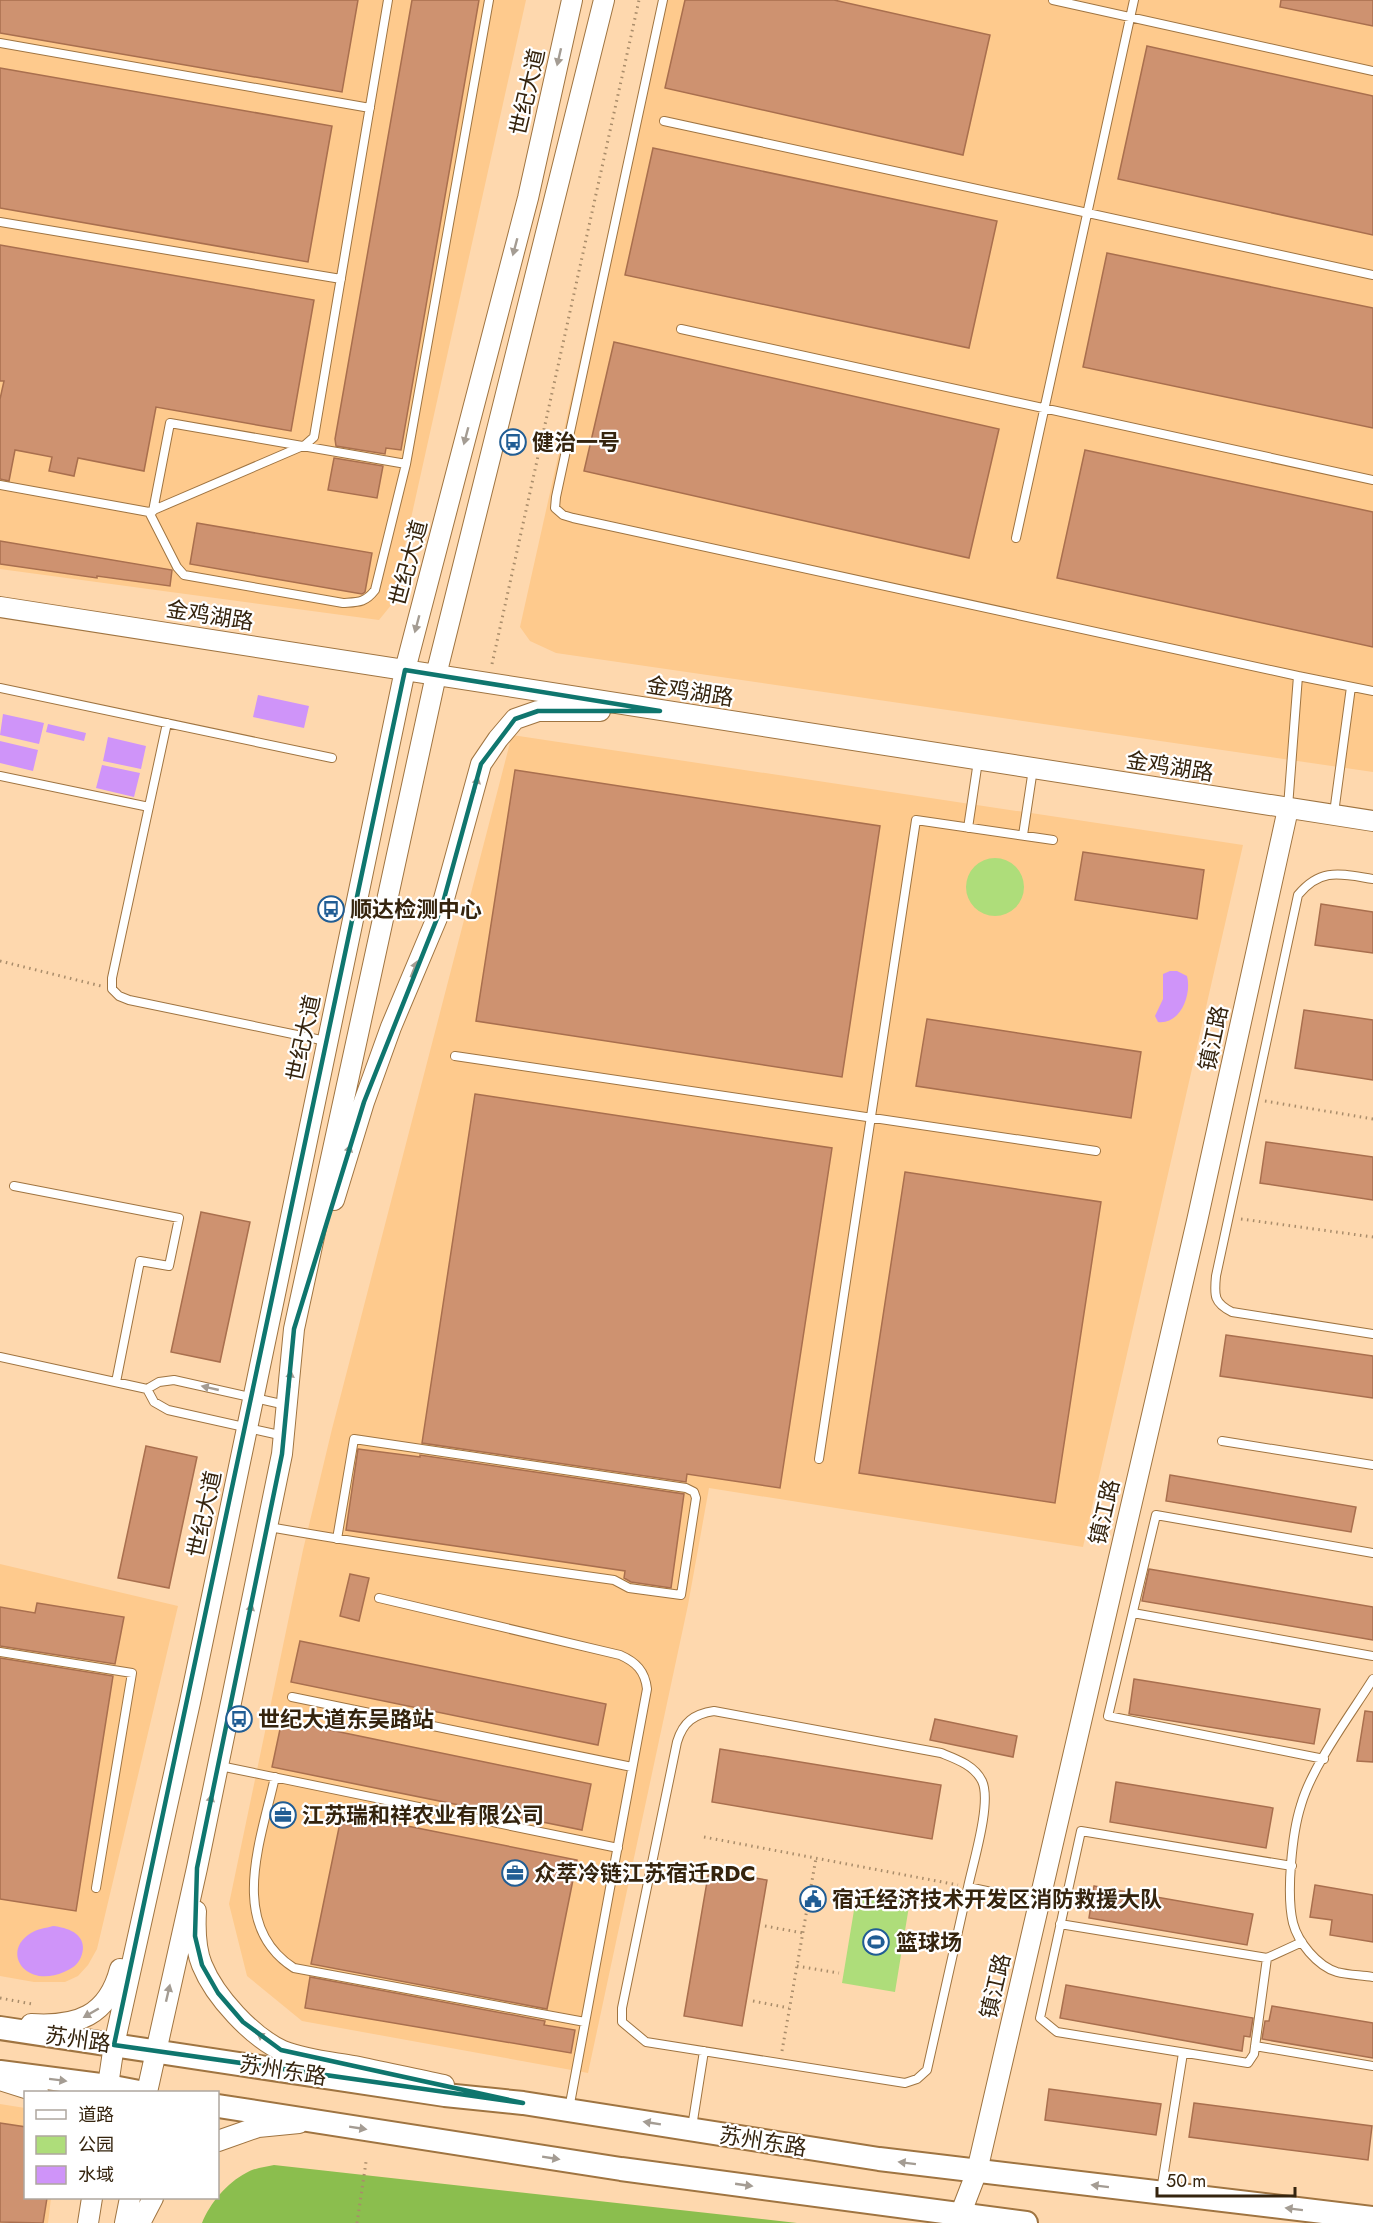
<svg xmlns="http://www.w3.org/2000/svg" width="1373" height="2223" viewBox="0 0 1373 2223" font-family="Jost,'Noto Sans SC',sans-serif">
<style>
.built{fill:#feca8d}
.green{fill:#aedd7a}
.forest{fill:#8bbe4e}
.water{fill:#cf94f9}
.building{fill:#ce9270;stroke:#a96f4e;stroke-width:1.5}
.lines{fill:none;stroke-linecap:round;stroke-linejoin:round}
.service-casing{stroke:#9f7441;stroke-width:10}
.tertiary-casing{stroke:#9f7441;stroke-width:22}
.secondary-casing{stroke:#9f7441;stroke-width:26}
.path{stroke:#a98c6a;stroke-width:3;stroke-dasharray:1.5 4.5;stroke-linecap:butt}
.service{stroke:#fff;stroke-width:8}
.tertiary{stroke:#fff;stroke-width:20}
.secondary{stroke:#fff;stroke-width:22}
.oneway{fill:#a49c93}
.marked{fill:none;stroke:#0f766e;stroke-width:4.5;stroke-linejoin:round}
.labels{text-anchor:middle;stroke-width:4.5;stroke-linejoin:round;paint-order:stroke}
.street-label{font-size:22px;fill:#35240e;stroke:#fff}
.poi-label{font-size:22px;font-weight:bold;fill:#35240e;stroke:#fff;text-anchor:start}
</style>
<rect width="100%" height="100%" fill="#fed8ae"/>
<path class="built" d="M0,0H526L392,604L379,620L0,569Z
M660,0H1373V772L556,653L530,641L520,627Z
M512,735L1243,845L1083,1547L709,1488L688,1605L588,2073L302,2021L247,1976L229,1904L303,1550L332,1429Z
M0,1564L178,1606L97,1949L88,1965L78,1976L65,1982H34L0,1976Z
M0,2104L25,2108L26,2198H51L48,2223H0Z"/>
<path class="green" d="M966 887a29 29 0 1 1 58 0a29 29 0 1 1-58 0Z
M857,1892L910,1900L895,1992L842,1983Z"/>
<path class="forest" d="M274,2165L797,2223H202C210,2203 227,2183 246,2173C254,2168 265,2167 274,2165Z"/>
<path class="water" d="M258,695L309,706L304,728L253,717Z
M3,714L44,723L39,744L0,735Z
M48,724L86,733L84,741L46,732Z
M108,737L146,746L141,769L103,761Z
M0,741L38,750L33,771L0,763Z
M102,765L140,773L134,797L96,788Z
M1170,971H1177L1187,976C1192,995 1180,1025 1158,1022L1155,1016L1163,999V974Z
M53,1926C71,1928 89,1936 81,1957C78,1965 71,1969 64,1972C26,1989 0,1952 31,1933C37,1929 46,1928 53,1926Z"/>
<path class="building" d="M0,0H358L342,92L0,33Z
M412,0H479L401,450L386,448L385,454L336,446L335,439Z
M685,0H834L990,35L963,155L665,88Z
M1281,0H1373V26L1280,7Z
M1147,46L1373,96V235L1118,179Z
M0,68L332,126L308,262L0,208Z
M653,148L997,221L969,348L625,275Z
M0,245L314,300L291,431L156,407L144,471L78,458L74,476L49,471L52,457L15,450L9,481L0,479V399L4,381H0Z
M1107,253L1373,308V428L1083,367Z
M614,342L999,429L969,558L584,471Z
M1085,450L1373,512V647L1057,578Z
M334,458L383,466L377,498L328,490Z
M197,523L372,553L365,592L362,594L190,564Z
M0,541L172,570L170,586L97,576V578L0,564Z
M515,770L880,826L842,1077L476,1021Z
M1083,852L1204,870L1197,919L1075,900Z
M1321,904L1373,912V953L1315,945Z
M1304,1010L1373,1020V1080L1295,1068Z
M927,1019L1141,1052L1131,1118L916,1086Z
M475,1094L832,1148L780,1488L687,1474L686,1482L422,1443Z
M1266,1142L1373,1157V1200L1260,1183Z
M905,1172L1101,1202L1055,1503L859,1473Z
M201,1212L250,1222L220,1362L171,1352Z
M1226,1335L1373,1356V1398L1220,1376Z
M146,1446L197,1457L169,1588L118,1578Z
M358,1449L420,1457V1455L684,1494L671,1588L631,1582L624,1578L625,1571L346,1530Z
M1170,1475L1356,1507L1351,1532L1166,1501Z
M1149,1569L1373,1607V1640L1142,1601Z
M350,1574L369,1578L359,1621L340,1616Z
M37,1603L124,1617L115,1664L0,1646V1607L35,1613Z
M300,1641L606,1704L598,1745L291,1682Z
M0,1658L113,1676L76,1911L0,1899Z
M1134,1679L1320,1709L1314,1744L1129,1714Z
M1365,1711L1373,1712V1762L1357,1761Z
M935,1719L1017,1736L1013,1757L930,1740Z
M282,1720L591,1784L582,1830L272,1767Z
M720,1749L941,1785L932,1839L712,1802Z
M1116,1782L1273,1808L1266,1848L1110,1822Z
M342,1813L577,1860L547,2009L311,1964Z
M709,1870L767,1880L742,2026L684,2016Z
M1315,1885L1373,1895V1942L1330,1935L1332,1920L1310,1917Z
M1094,1886L1253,1914L1247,1945L1089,1918Z
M310,1977L545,2021L544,2025L575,2030L571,2053L305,2008Z
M1066,1985L1253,2018L1250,2037L1244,2036L1242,2051L1060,2018Z
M1272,2006L1373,2023V2058L1262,2039L1265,2021H1269Z
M1049,2089L1161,2104L1156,2135L1045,2120Z
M1194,2103L1372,2126L1368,2160L1189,2137Z
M0,2123L26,2127V2198H47L43,2223L0,2222Z"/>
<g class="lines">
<g class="service-casing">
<path id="service" d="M663,0L556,497L555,508L563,515L573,518L1298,676
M1053,0L1373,71
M0,43L370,108
M664,121L1373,275
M0,222L341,279
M681,329L1373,480
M0,485L149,512L305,445L314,437L388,0
M153,511L170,423L406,464L489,0
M149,512L177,567L184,575L343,603C358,602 365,603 375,590L406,464
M1016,538L1134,0
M0,688L332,758
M167,723L112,978V989L119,996L129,1000L326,1041
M0,776L149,807
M1288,807L1298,676L1373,691
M1334,813L1351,687
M968,828L978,761
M1023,835L1033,769
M1373,879C1341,874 1321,867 1298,895L1216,1276C1214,1296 1214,1303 1232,1312L1373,1334
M455,1056L1096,1151
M14,1186L179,1218L169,1266L140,1261L116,1382
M0,1357L147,1389
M284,1436L168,1410L154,1402L147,1389L159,1382L174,1380L286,1405
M1222,1441L1373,1465
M819,1459L916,820L1053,840
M269,1527C384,1547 499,1564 614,1580L629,1588L681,1595L696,1498L694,1492L686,1488L354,1439L337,1539
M379,1598L620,1655C636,1662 645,1671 647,1689L569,2109
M1133,1613L1373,1656
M0,1652L132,1673L96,1888
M1373,1679C1351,1714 1312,1766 1301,1805C1292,1833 1286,1894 1293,1923C1298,1942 1317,1966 1337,1972C1348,1975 1361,1975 1373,1977
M292,1697L632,1767
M1324,1759L1108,1716L1156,1515L1373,1553
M220,1766L618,1848
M275,1777C261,1840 227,1925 294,1968L585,2022
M968,1887L927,2070L917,2079L905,2083L646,2042L622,2022V2008L677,1742C683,1722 694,1714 714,1711L941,1753C956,1759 974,1765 982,1781C992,1802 973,1863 968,1887L1038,1902
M1060,1924L1267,1958L1302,1942
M1267,1958L1254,2054L1248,2063L1057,2032L1040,2018L1081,1831L1292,1866
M1255,2046L1373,2066
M692,2127L704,2051
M1161,2191L1183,2053"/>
</g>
<g class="tertiary-casing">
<path id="tertiary" d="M0,607L1373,821
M334,1200L364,1102L391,1027L442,906L481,764L498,739L515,719L538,711H600
M196,1911C195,1929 195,1948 202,1965C215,1997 252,2037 283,2051C305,2060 331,2062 354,2066C384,2072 414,2079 444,2085
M31,2024C77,2027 108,2016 120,1969
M0,2080L38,2092
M107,2092L114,2045L190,1702L405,670L528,198L572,0
M147,2092L197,1868L282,1454L294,1329L436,675L604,0
M218,2141L258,2127L299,2123
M88,2223L92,2198
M125,2223L130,2198
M140,2223L153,2198
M957,2223L977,2171L1197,1221L1288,809"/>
</g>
<g class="secondary-casing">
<path id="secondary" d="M0,2028L445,2095L523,2103L879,2159L1373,2218
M0,2072L108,2086L139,2092
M218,2106L621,2169L1026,2223"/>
</g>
<path class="path" d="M492,664L639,0
M0,961L101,986
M1265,1101L1373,1119
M1241,1219L1373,1237
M704,1837L958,1885
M765,1926L803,1933
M797,1966L839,1973
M0,1998L32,2004
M753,2001L789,2008
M782,2051L816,1858
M357,2223L366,2162"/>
<use href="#service" class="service"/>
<use href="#tertiary" class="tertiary"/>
<use href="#secondary" class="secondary"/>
</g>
<defs><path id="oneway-solid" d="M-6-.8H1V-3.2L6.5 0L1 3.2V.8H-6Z" transform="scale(1.5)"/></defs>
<g class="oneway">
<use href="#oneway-solid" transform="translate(559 57) rotate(103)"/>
<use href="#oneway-solid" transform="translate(515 247) rotate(105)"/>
<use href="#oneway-solid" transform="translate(466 436) rotate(105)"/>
<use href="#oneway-solid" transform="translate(417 624) rotate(105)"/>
<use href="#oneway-solid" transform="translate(476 785) rotate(-76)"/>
<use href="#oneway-solid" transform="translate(414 969) rotate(-68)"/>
<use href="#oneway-solid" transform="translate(348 1153) rotate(-73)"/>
<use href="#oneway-solid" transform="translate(290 1379) rotate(-85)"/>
<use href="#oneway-solid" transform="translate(210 1388) rotate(-167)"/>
<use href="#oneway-solid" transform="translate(250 1612) rotate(-78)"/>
<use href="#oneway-solid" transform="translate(210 1803) rotate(-78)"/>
<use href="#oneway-solid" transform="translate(168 1993) rotate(-77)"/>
<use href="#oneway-solid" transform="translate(91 2013) rotate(150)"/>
<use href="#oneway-solid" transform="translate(264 2038) rotate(-144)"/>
<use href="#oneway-solid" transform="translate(58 2080) rotate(7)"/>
<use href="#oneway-solid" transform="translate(652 2123) rotate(-171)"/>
<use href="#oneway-solid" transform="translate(358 2128) rotate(9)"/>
<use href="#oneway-solid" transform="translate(551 2158) rotate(9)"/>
<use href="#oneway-solid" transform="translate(907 2163) rotate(-173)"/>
<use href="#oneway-solid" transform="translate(744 2185) rotate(8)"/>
<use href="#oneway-solid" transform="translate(1100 2186) rotate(-173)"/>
<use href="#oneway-solid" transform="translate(1294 2209) rotate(-173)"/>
</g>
<path class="marked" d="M405,670L660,711H538L515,719L481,764L442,906L364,1102L294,1329L282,1454L197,1868L195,1936L202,1965L218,1993L243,2022L281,2050L523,2103L114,2045Z"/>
<defs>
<g id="bus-ring" transform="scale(1.35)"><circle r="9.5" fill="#fff" stroke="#215d94" stroke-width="1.5"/><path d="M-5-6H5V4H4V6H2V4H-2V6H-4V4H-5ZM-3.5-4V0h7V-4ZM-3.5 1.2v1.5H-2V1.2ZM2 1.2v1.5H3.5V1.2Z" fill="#215d94"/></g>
<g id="office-ring" transform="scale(1.35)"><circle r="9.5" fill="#fff" stroke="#215d94" stroke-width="1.5"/><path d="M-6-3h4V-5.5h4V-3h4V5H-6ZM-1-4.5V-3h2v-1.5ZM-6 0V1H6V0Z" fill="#215d94"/></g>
<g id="civic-ring" transform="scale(1.35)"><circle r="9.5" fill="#fff" stroke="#215d94" stroke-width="1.5"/><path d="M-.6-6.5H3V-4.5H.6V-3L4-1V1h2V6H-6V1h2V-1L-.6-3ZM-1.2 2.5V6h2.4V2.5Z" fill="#215d94"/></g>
<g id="stadium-ring" transform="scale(1.35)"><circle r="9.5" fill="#fff" stroke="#215d94" stroke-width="1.5"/><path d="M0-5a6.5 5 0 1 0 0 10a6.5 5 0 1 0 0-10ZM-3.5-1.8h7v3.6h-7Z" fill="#215d94"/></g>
</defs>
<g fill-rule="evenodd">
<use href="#bus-ring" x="513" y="442"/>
<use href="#bus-ring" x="331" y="909"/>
<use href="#bus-ring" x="239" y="1719"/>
<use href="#office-ring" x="283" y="1815"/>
<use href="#office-ring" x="515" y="1873"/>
<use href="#civic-ring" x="813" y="1899"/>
<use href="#stadium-ring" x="876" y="1942"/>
</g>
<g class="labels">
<g class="street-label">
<text transform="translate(527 92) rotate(-77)" y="8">世纪大道</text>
<text transform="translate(408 563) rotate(-75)" y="8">世纪大道</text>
<text transform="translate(210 615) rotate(9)" y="8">金鸡湖路</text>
<text transform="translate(690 691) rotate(9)" y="8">金鸡湖路</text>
<text transform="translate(1170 766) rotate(9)" y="8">金鸡湖路</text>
<text transform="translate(303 1038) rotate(-78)" y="8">世纪大道</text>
<text transform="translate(1213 1038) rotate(-78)" y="8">镇江路</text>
<text transform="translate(1104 1512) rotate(-77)" y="8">镇江路</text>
<text transform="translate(204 1514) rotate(-78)" y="8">世纪大道</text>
<text transform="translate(995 1986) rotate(-77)" y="8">镇江路</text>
<text transform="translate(78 2039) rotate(8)" y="8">苏州路</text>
<text transform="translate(283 2070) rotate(9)" y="8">苏州东路</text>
<text transform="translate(763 2141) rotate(9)" y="8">苏州东路</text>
</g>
<g class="poi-label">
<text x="532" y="450">健治一号</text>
<text x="350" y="917">顺达检测中心</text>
<text x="258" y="1727">世纪大道东吴路站</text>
<text x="302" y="1823">江苏瑞和祥农业有限公司</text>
<text x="534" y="1881">众萃冷链江苏宿迁RDC</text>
<text x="832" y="1907">宿迁经济技术开发区消防救援大队</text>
<text x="896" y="1950">篮球场</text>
</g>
</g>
<rect x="24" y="2091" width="195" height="108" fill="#ffffff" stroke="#aea79f" stroke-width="1.5"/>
<rect x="36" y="2110" width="30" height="9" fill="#ffffff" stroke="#aea79f" stroke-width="1.5"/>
<text x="78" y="2121" font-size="18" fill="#35240e">道路</text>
<rect x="36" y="2136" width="30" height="18" fill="#aedd7a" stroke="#aea79f" stroke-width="1.5"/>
<text x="78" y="2151" font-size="18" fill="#35240e">公园</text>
<rect x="36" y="2166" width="30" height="18" fill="#cf94f9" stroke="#aea79f" stroke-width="1.5"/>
<text x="78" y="2181" font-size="18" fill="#35240e">水域</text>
<path d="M1157 2187v9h138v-9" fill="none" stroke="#35240e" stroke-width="3"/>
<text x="1166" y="2187" font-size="18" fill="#35240e" stroke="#ffffff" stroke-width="4.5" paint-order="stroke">50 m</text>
</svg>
